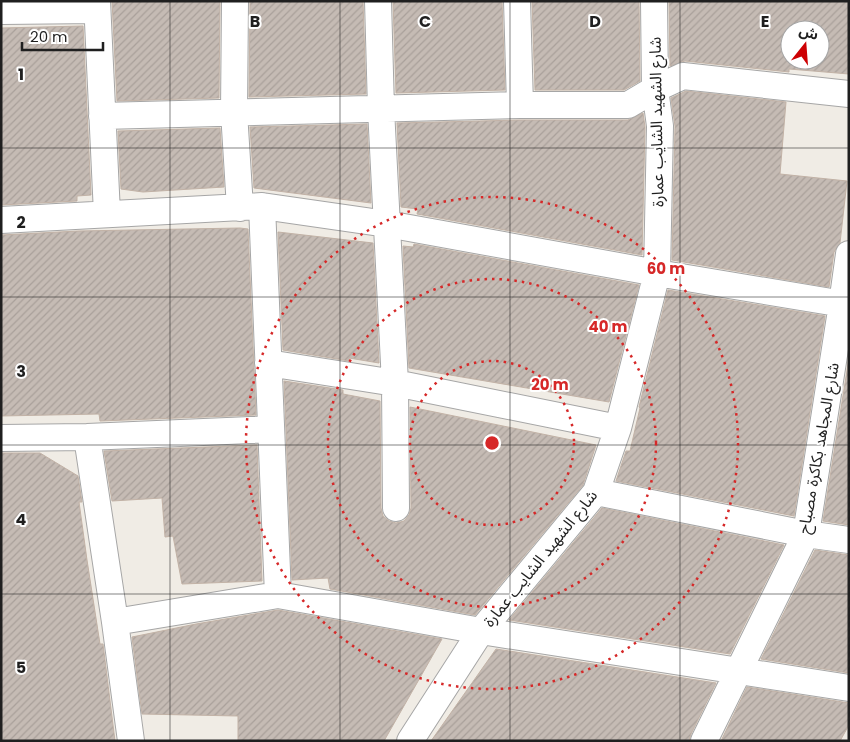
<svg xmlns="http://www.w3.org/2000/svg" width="850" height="742" viewBox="0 0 850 742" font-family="Poppins,'Noto Sans Arabic',sans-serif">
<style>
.building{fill:url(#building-hatch);stroke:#c2b2a6;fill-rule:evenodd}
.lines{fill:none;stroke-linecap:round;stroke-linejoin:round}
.minor-casing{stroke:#a6a6a6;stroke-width:28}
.minor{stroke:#fff;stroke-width:26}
.grid{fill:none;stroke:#1f1f1f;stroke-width:1;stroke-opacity:0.55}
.ring{fill:none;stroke:#d62828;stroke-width:2.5;stroke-dasharray:2.5 5}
.labels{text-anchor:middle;stroke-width:4;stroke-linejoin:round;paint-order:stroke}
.street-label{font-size:16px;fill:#1f1f1f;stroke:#fff}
.grid-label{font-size:16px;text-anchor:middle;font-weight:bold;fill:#1f1f1f;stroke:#fff;stroke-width:4;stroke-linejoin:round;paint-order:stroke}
.centre{fill:#d62828;stroke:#fff;stroke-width:2.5}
.ring-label{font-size:15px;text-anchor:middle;font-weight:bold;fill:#d62828;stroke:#fff;stroke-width:4;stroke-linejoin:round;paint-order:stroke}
</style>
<defs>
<pattern id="building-hatch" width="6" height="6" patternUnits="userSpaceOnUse" patternTransform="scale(1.25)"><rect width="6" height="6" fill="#c5bbb4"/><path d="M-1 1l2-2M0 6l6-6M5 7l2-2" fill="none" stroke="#a9a09a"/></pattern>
</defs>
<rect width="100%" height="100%" fill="#f0ece5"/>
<path class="building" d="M112,1H220L219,98L117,101Z
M250,1H363L366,94L249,97Z
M393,1H502L505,90L396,93Z
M532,1H639L640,81L624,90H535Z
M669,1H849V74L789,69V72L685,61L670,66ZM790,30H820V60H790Z
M83,26L91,195L77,196V201L1,205V28Z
M686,91L786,102L780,174L847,181L840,243L834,252L829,287L672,260L675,126L671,98Z
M643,113L645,127L642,255L417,214L418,209L401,207L397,123L520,120H628Z
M367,124L371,203L254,188L250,127Z
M220,128L224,187L143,192L121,189L118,131Z
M240,228L248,229L256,415L100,421L99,414L1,416V235L78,231Z
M278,232L373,243L379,363L349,358V361L283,350Z
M414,244L639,285L609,402L409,368L403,246L413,247Z
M668,290L825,316L794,516L616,481L626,451H630L640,408L639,407Z
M849,358V525L823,521Z
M284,381L343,390V394L380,401L381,508L383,516L389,521L396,523L404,521L409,515L411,508L410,407L596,445L583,485L475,615L330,589L328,578L292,580Z
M257,445L262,581L182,584L173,536L165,537L162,498L112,501L104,451Z
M1,453H40L78,476L82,502H79L87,560L100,644H103L115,741H1Z
M602,508L784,545L730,654L509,620Z
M815,550L849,555V673L761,659Z
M278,610L442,639L384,741H238V716L142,714L132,637L196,624Z
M496,649L716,683L691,734L689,741H431Z
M747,687L849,703V725L840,741H721Z"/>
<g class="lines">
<g class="minor-casing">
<path id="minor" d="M97,1L107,214
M235,1L234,112L240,208
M378,1L381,109L395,383L396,508
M517,1L520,105
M1,11L97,10
M102,116L520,105H628L655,89L683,76L849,94
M262,206L278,595L481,631L849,688
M1,220L262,206L387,224L657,273L849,305
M268,363L395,383L618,428
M87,437L115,622L131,741
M1,438L87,437L271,429
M596,492L806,534L849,540
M115,622L278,595
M410,741L481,631L596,492L618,428L657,273L660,126L655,89L654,1
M704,741L806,534L842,304L849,254"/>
</g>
<use href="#minor" class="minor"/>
</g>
<path class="grid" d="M170,1V741M340,1V741M510,1V741M680,1V741M1,148H849M1,297H849M1,445H849M1,594H849"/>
<g class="ring">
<circle cx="492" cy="443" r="82"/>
<circle cx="492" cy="443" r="164"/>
<circle cx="492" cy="443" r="246"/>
</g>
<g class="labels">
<g class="street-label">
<text transform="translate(656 122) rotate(-91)" y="6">شارع الشهيد الشايب عمارة</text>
<text transform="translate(818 448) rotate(-80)" y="6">شارع المجاهد بكاكرة مصباح</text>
<text transform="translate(540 558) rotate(-51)" y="6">شارع الشهيد الشايب عمارة</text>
</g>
</g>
<g class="grid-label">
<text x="255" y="27">B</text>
<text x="425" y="27">C</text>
<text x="595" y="27">D</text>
<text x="765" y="27">E</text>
<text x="21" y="80">1</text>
<text x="21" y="228">2</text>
<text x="21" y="377">3</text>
<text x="21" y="525">4</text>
<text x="21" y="673">5</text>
</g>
<circle cx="492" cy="443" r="8" class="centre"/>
<g class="ring-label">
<text x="666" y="274">60 m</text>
<text x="608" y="332">40 m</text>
<text x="550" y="390">20 m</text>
</g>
<rect width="850" height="742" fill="none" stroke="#1f1f1f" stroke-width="5"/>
<g transform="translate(805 45) rotate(17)"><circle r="24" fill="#ffffff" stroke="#a5a5a5"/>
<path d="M0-4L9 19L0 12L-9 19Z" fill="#cd0003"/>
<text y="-8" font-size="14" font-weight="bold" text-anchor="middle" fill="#1f1f1f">ش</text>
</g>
<path d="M22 42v8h81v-8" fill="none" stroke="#1f1f1f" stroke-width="2.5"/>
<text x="30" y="42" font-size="15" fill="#1f1f1f" stroke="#ffffff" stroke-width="4" paint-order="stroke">20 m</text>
</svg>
